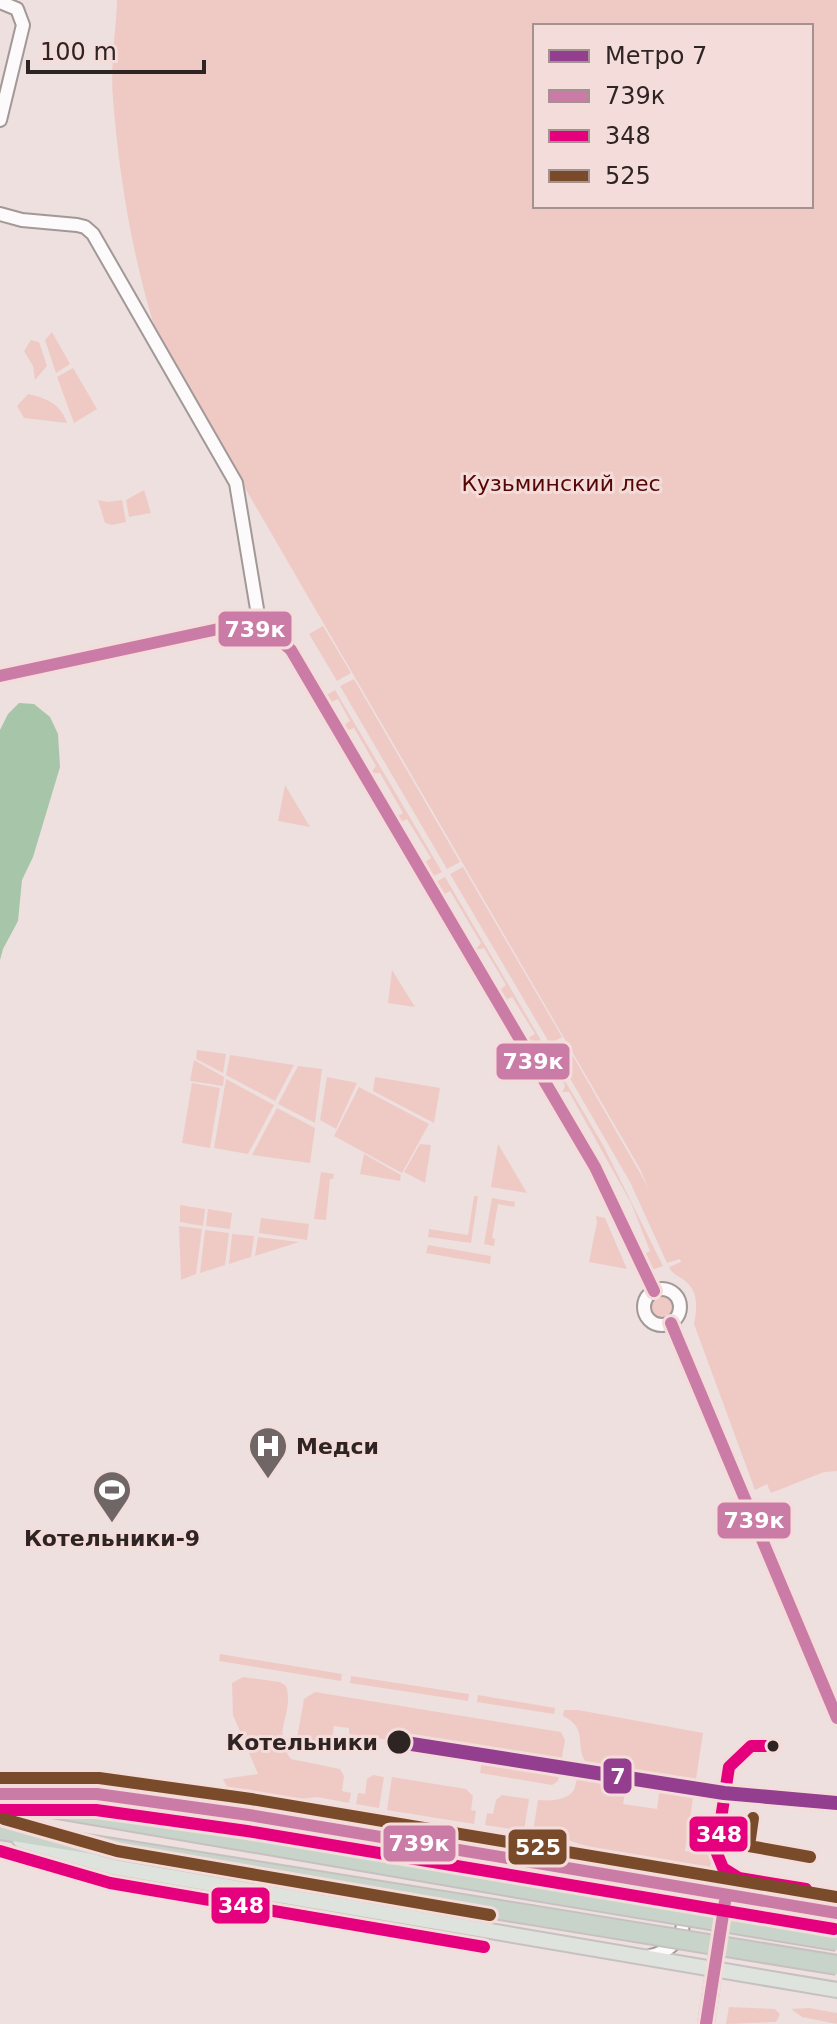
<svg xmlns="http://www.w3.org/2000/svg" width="837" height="2024" viewBox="0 0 837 2024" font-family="'DejaVu Sans',sans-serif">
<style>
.green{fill:#efcac5;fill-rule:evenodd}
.water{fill:#a7c5a8}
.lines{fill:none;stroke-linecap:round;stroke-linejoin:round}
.minor-casing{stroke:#a29897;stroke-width:16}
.major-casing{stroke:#c7c0c0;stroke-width:18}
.highway-casing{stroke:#c7c0c0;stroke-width:22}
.minor{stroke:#fcfafa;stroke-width:12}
.major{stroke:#dee3dd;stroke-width:14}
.highway{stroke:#c8d3ca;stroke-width:18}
.highway-bridge-casing{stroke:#c7c0c0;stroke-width:22;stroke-linecap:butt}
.highway-bridge{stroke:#c8d3ca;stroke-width:18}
.bus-1-casing{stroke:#f3dcd9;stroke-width:18}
.bus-2-casing{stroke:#f3dcd9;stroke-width:18}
.bus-3-casing{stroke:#f3dcd9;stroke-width:18}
.bus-1{stroke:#ca7ca6;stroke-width:12}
.bus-2{stroke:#e5007d;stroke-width:12}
.bus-3{stroke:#7a4b2a;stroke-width:12}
.metro-1-casing{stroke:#f3dcd9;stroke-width:20}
.metro-1{stroke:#943e90;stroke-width:14}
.stop-dot{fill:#2d2423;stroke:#f3dcd9;stroke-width:3}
.labels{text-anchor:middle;stroke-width:6;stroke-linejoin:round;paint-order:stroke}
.park-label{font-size:22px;fill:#540605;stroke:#f3dcd9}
.poi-label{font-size:22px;font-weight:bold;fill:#2d2423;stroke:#f3dcd9;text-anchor:start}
.stop-label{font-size:22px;font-weight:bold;fill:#2d2423;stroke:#f3dcd9;text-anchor:end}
.line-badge{stroke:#f3dcd9;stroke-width:3}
.badge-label{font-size:22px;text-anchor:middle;font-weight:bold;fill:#fff}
</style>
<rect width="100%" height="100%" fill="#ede0df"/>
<path class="green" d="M117,0H837V1471L824,1472L771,1493L767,1484L755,1490L694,1324C697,1308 699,1291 684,1280C677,1275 673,1275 669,1267L681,1262L680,1259L667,1263L630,1182L553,1049L565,1042L648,1187L639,1167L158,338C133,261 119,178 113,98C110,66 116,32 117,0ZM535,26H811V206H535Z
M52,332L70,364L56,373L45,340Z
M31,340L39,342L47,366L35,380L33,366L24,351Z
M73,368L97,409L74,423L57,377Z
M28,394C46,398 61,404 67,423L24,418L17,406Z
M144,490L151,513L129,517L126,500Z
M98,500L107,502L122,500L126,522L112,525L105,523Z
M323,626L351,673L337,681L309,634Z
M354,679L460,862L447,869L340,686Z
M335,690L442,872L430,878L422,864L431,858L407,819L401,822L398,820V816L403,813L380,773H371L376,766L354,728L349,730L345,728V724L350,721L338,699L327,704L323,697Z
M285,785L310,827L278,821Z
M463,867L562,1037L550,1044L450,874Z
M445,877L545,1047L534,1053L526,1039L535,1034L512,997L506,1000L500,990L506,985L484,948L475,950L481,943L450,891L441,896L434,883Z
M392,970L415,1007L388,1003Z
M197,1050L226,1054L223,1073L196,1059Z
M548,1052L603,1145L663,1266L649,1271L642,1255L650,1251L631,1203L569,1092H562L565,1086L548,1057L539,1060L537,1057Z
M230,1055L294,1065L275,1101L226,1075Z
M194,1060L224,1077L223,1086L190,1081Z
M298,1066L322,1069L315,1123L278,1104Z
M327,1077L357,1083L336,1129L320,1120Z
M375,1077L440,1088L434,1123L373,1091Z
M226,1079L274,1105L248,1154L214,1148Z
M192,1083L220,1088L210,1148L182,1143Z
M359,1087L429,1124L402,1173L334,1136Z
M277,1108L315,1128L310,1163L252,1155Z
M420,1144L431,1145L425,1183L404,1172Z
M498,1144L527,1193L491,1187Z
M364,1154L401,1175L400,1181L360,1174Z
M321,1172L334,1174L333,1179H330L326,1220L314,1219Z
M474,1196H478L471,1243L428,1237L429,1229L468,1235Z
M492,1198L515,1202L514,1207L498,1204L492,1238L495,1239L494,1246L484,1244Z
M180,1205L205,1209L203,1226L180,1222Z
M208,1209L232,1213L230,1229L206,1226Z
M596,1216L605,1218L627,1269L589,1262L597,1222Z
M261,1218L309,1224L307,1240L259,1233Z
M179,1226L202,1229L196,1274L181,1280Z
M205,1230L229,1233L225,1265L200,1273Z
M232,1234L254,1236L251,1257L229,1264Z
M258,1237L299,1242L255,1256Z
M428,1245L491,1256L490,1264L426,1253Z
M650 1307a12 12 0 1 1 24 0a12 12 0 1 1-24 0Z
M220,1654L342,1674L341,1681L219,1661Z
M351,1676L469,1694L468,1701L350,1683Z
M243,1677L280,1682L286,1686C295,1714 270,1732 291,1759L340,1769L344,1776L342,1791L351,1793L349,1803L317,1797L284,1801L227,1787L223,1779L258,1774L233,1715L232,1683Z
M315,1692L561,1732L565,1740L558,1781L552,1785L480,1773L483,1754L349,1734V1728L334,1726L330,1750L305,1746L297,1738L304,1699Z
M478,1695L555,1708L554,1714L477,1702Z
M564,1710H578L703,1733L685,1851L712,1854L709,1875L626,1860L571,1841L533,1832L538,1800C549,1801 567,1801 574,1790C576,1785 576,1780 578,1775L585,1772L627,1779L623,1804L657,1809L662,1774L585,1761C575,1743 588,1728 563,1716Z
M373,1775L384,1777L379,1808L356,1804L358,1793L365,1794L367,1779Z
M392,1777L466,1789L473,1796L471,1810L476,1811L474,1824L387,1810Z
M502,1795L529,1799L524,1831L485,1825L487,1813L493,1814L496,1800Z
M729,2007L775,2009L780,2014L776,2022L726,2024Z
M809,2008L837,2013V2024L802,2017L791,2009Z"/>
<path class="water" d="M19,703L34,704L50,717L58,734L60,767L33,857L22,880L18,921L3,949L0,960V730L8,714Z"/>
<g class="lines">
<g class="minor-casing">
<path id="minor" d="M0,2L17,9L23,25L0,120
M0,214L22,220L77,225L85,227L93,234L236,483L260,627
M0,676L223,628C255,625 269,626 291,650L595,1167L654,1291
M644 1307a18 18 0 1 1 36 0a18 18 0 1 1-36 0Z
M671,1323L837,1718
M647,1957C693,1947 694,1905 656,1883"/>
</g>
<g class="major-casing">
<path id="major" d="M7,1794H97L249,1815L837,1913
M20,1840L113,1867L837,1990
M706,2024L726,1895"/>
</g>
<g class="highway-casing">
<path id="highway" d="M0,1799L535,1891
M0,1830L531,1915"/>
</g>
<use href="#minor" class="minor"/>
<use href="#major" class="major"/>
<use href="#highway" class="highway"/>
<g class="highway-bridge-casing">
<path id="highway-bridge" d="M535,1891L837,1941
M531,1915L837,1965"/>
</g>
<use href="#highway-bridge" class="highway-bridge"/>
<g class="bus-1-casing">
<path id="bus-1" d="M0,676L223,628C252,626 270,629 291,650L595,1167L654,1291
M671,1323L837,1718
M0,1794H97L249,1815L837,1913
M706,2024L726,1895"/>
</g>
<g class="bus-2-casing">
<path id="bus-2" d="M775,1746H751L729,1767L716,1851L723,1868L739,1878L806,1889
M0,1810H96L247,1831L834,1929
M0,1851L110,1883L484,1947"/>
</g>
<g class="bus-3-casing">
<path id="bus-3" d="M0,1778H99L251,1799L837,1897
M753,1818L749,1846L810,1857
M4,1819L117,1851L490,1915"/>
</g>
<use href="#bus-1" class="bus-1"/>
<use href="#bus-2" class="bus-2"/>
<use href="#bus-3" class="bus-3"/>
<g class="metro-1-casing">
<path id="metro-1" d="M399,1742L724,1793L837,1803"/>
</g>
<use href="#metro-1" class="metro-1"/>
</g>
<defs>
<g id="hospital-pin" transform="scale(2)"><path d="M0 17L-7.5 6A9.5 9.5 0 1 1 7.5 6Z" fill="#706665" stroke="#f3dcd9"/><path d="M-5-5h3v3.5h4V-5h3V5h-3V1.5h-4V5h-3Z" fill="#fff"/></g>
<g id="stadium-pin" transform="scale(2)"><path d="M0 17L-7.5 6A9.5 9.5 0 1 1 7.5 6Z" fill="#706665" stroke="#f3dcd9"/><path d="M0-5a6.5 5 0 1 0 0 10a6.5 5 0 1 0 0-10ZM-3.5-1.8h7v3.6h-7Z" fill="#fff"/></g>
</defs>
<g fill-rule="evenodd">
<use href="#hospital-pin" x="268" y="1446"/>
<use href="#stadium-pin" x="112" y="1490"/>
</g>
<g class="stop-dot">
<circle cx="399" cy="1742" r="13"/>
<circle cx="773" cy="1746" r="7"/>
</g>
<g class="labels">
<g class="park-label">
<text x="561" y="491">Кузьминский лес</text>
</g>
<g class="poi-label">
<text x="296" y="1454">Медси</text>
<text x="112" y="1546" text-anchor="middle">Котельники-9</text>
</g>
<g class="stop-label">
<text x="378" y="1750">Котельники</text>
</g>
</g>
<g class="line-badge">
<rect x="217" y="610" width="76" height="38" rx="8" fill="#ca7ca6"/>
<rect x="495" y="1042" width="76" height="39" rx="8" fill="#ca7ca6"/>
<rect x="716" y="1501" width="76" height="39" rx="8" fill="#ca7ca6"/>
<rect x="602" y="1757" width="31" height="38" rx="8" fill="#943e90"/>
<rect x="688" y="1815" width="61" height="38" rx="8" fill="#e5007d"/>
<rect x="382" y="1824" width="75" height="39" rx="8" fill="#ca7ca6"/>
<rect x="507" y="1828" width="61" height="38" rx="8" fill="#7a4b2a"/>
<rect x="210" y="1886" width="61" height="39" rx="8" fill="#e5007d"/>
</g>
<g class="badge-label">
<text x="255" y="637">739к</text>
<text x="533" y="1069">739к</text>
<text x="754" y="1528">739к</text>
<text x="618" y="1784">7</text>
<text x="719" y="1842">348</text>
<text x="419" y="1851">739к</text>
<text x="538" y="1855">525</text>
<text x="241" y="1913">348</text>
</g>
<rect x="533" y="24" width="280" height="184" fill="#f3dcd9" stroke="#a49290" stroke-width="2"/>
<rect x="549" y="50" width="40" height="12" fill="#943e90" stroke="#a49290" stroke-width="2"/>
<text x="605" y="64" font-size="24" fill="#2d2423">Метро 7</text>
<rect x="549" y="90" width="40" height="12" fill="#ca7ca6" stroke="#a49290" stroke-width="2"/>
<text x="605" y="104" font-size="24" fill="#2d2423">739к</text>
<rect x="549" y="130" width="40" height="12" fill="#e5007d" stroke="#a49290" stroke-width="2"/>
<text x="605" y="144" font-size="24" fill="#2d2423">348</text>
<rect x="549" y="170" width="40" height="12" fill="#7a4b2a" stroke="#a49290" stroke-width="2"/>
<text x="605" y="184" font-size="24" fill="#2d2423">525</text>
<path d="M28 60v12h176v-12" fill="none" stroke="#2d2423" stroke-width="4"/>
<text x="40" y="60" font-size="24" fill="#2d2423" stroke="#f3dcd9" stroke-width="6" paint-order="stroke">100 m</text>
</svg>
